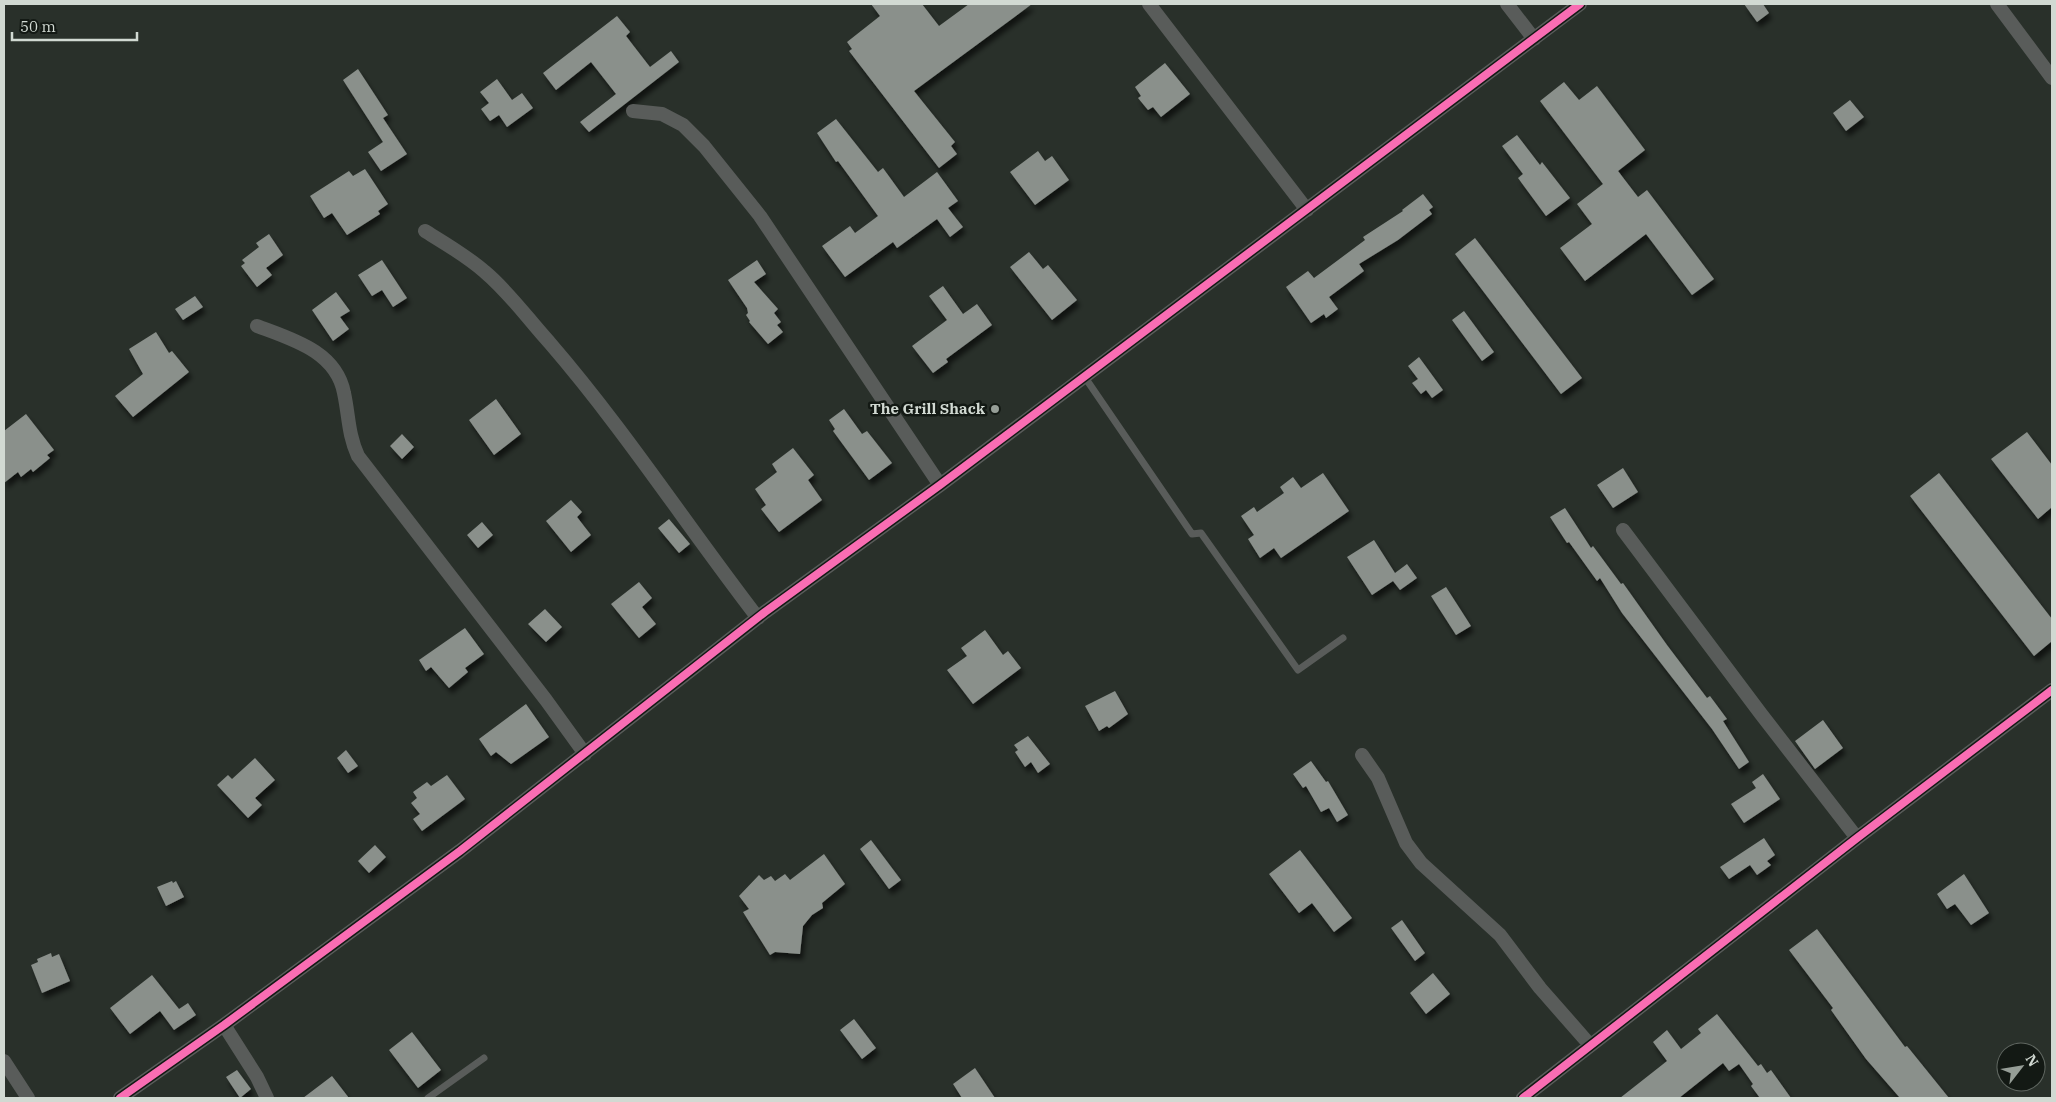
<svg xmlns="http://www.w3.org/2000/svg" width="2056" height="1102" viewBox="0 0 2056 1102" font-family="'IBM Plex Serif',serif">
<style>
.building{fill:#8a908b;filter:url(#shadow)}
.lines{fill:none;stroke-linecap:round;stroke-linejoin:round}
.service{stroke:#595c5a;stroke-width:7}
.minor{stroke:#595c5a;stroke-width:14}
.cycleway-casing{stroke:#131914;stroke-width:11}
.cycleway{stroke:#f96db3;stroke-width:8}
.poi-dot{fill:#969e97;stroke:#131914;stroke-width:2}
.labels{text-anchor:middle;stroke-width:5;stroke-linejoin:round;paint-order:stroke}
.poi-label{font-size:15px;font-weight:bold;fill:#d1d9d2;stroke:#131914;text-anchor:end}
</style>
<defs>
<filter id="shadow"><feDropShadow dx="3" dy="5.5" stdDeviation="2.5" flood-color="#0009"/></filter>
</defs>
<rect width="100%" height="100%" fill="#29302a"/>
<path class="building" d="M871,4H922L939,26L969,4H1032L914,91L955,142L951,146L957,154L939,168L849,51L852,49L847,42L880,16Z
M1744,4H1763L1769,13L1757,22Z
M617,16L630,32L626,36L650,67L671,51L679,62L589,132L580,122L616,94L591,62L556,90L543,73Z
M1165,63L1190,94L1161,117L1153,107L1148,110L1138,98L1141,96L1135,87Z
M358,69L388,115L383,118L407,154L381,171L368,152L383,142L343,80Z
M497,79L512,100L522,93L533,108L507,127L499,115L490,121L481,109L489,103L480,92Z
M1564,82L1579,100L1597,86L1645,150L1618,171L1638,197L1647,190L1714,279L1692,295L1646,234L1585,281L1560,248L1592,224L1577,204L1603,184L1540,101Z
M1850,100L1864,117L1846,131L1833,113Z
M836,119L878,172L883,168L904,197L937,172L958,201L948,208L963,227L950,237L937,219L897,248L893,242L845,277L822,246L850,226L855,233L878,216L838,161L836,162L817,133Z
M1517,135L1540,165L1542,162L1570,198L1546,216L1518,178L1523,174L1502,146Z
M1038,151L1045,161L1052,156L1069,180L1035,205L1010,172Z
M365,169L388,204L378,211L380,214L347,235L332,213L324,218L310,196L349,171L353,176Z
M1423,194L1433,207L1429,210L1432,214L1398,240L1359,264L1364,271L1329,297L1338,309L1326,318L1324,314L1311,323L1286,287L1308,271L1314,278L1365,240L1363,237L1403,211L1402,210Z
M269,234L283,255L266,268L272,275L257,287L241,266L245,263L242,260L259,247L256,243Z
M1475,238L1582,378L1561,394L1455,254Z
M1029,252L1043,269L1048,265L1077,300L1052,320L1010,267Z
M382,260L407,298L393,307L382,290L372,296L358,275Z
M757,260L766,274L754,282L778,309L774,313L781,322L777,325L783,332L768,344L749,322L750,321L746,315L748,313L747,308L728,280Z
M943,286L963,314L977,304L992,325L946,359L948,362L933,373L912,346L947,320L929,296Z
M336,292L350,311L340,317L349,329L333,341L312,310Z
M195,296L203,307L183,320L175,309Z
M1464,311L1494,352L1482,361L1452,320Z
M156,332L169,353L172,351L189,372L133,417L115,396L143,374L129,349Z
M1419,357L1443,390L1432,398L1426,390L1421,394L1412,383L1418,379L1408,366Z
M496,399L521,434L494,455L469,420Z
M844,409L862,434L867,431L892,463L869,480L833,431L835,429L829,420Z
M26,414L54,450L47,455L50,458L33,472L31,469L21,477L18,472L4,483V431Z
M2027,432L2052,465V507L2038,519L1991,459Z
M402,434L414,447L402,459L390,446Z
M793,448L814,475L808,480L822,500L779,532L761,509L766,505L755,489L777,472L772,464Z
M1623,468L1638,492L1613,508L1597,485Z
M1323,473L1349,511L1281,558L1274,548L1260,558L1248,539L1254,535L1241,516L1254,507L1257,512L1284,493L1280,487L1293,477L1301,488Z
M1939,473L2052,619V641L2034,656L1910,496Z
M571,500L582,512L577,517L591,535L571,552L546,521Z
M1565,508L1591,548L1593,546L1621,584L1623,583L1667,645L1707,698L1710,696L1727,719L1723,721L1749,762L1739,769L1712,729L1622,613L1600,578L1597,581L1569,542L1567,543L1550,517Z
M669,519L690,544L679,553L658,528Z
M482,522L493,535L478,548L467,535Z
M1374,540L1395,573L1407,564L1417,578L1400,590L1393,581L1372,595L1347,557Z
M639,582L652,598L642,607L656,624L639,638L611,604Z
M1446,587L1471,626L1456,635L1431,596Z
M545,609L562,627L546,642L528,624Z
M465,628L484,654L465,668L468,672L449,688L431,667L426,671L419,660Z
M985,630L1003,655L1008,651L1021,668L973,704L947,670L967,656L961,648Z
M1115,691L1128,714L1109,728L1107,726L1099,731L1085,706Z
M526,704L549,737L511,764L496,752L491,756L479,739Z
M1823,720L1843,748L1815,769L1795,741Z
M1028,736L1050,764L1038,773L1031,762L1025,767L1015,752L1018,750L1014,745Z
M346,750L358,766L348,773L337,758Z
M255,758L275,780L255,798L262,805L248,818L217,785L228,775L232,779Z
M1311,761L1326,782L1328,781L1348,815L1337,822L1329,808L1321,812L1306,786L1303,788L1293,774Z
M1763,774L1780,799L1744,823L1731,804L1756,788L1752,782Z
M447,775L465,799L422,831L413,819L420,814L411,803L417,798L413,792L427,782L431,786Z
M1764,838L1775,855L1767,861L1771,865L1757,875L1750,865L1729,879L1720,867Z
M871,840L901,880L889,889L860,849Z
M375,845L386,857L369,873L358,861Z
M1300,850L1352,918L1334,932L1312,903L1299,913L1269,874Z
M824,854L845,884L822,903L823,908L812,915L803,926L800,954L775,952L770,955L743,912L749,909L739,896L759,875L764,880L771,876L775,881L785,874L790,880Z
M1964,874L1989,913L1971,925L1955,904L1947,909L1937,894Z
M172,881L173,883L176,881L184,897L166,906L157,887Z
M1402,920L1425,953L1415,961L1391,928Z
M1817,929L1905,1047L1907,1046L1949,1098H1900L1866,1059L1831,1010L1833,1008L1789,950Z
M51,953L52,957L59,954L70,981L42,993L31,965L38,962L37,959Z
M1433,973L1450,994L1426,1014L1410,993Z
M152,975L179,1009L188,1003L196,1015L174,1030L160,1011L130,1034L110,1008Z
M1717,1014L1758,1066L1761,1064L1767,1073L1771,1070L1791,1098H1760L1751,1086L1753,1084L1739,1064L1729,1071L1723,1063L1679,1098H1620L1667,1061L1653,1042L1667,1030L1681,1049L1701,1033L1698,1029Z
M854,1019L876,1048L862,1059L840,1030Z
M412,1032L441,1070L418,1088L389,1050Z
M975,1068L995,1098H962L953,1084Z
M237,1070L251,1089L240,1098L226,1077Z
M332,1076L349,1098H303Z"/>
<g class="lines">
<path class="service" d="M1084,376L1192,534L1201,533L1298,670L1343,638
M428,1098L484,1058"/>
<path class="minor" d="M1149,4L1307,210
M1507,4L1534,39
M1997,4L2052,78
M633,111L662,114L683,125L704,146L760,216L940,485
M425,231C446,244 467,256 485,272C509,292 528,319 549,342C625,430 687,526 758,618
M257,326C291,339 336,351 344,393C349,416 348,434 358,456L546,700L585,754
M1623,530L1761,714L1857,838
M1362,755L1378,778L1406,843L1421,863L1500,935L1540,988L1590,1045
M224,1025L257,1077L267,1098
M4,1061L28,1098
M120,1098L224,1025L460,851L765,612L940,485L1580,4
M1523,1098L1857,838L2052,690"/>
<g class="cycleway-casing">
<path id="cycleway" d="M120,1098L224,1025L460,851L765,612L940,485L1580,4
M1523,1098L1857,838L2052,690"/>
</g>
<use href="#cycleway" class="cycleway"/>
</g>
<circle class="poi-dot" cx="995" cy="409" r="5"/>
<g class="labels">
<g class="poi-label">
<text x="985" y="414">The Grill Shack</text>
</g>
</g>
<rect width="2056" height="1102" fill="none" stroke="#d1d9d2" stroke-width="10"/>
<g transform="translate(2021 1067) rotate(59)"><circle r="24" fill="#131914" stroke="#5f6660"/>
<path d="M0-4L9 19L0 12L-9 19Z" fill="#969e97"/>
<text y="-8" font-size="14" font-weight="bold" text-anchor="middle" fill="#d1d9d2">N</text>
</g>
<path d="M12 32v8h125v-8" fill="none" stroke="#d1d9d2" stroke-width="2.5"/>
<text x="20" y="32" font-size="15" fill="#d1d9d2" stroke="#131914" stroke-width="4" paint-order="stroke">50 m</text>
</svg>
